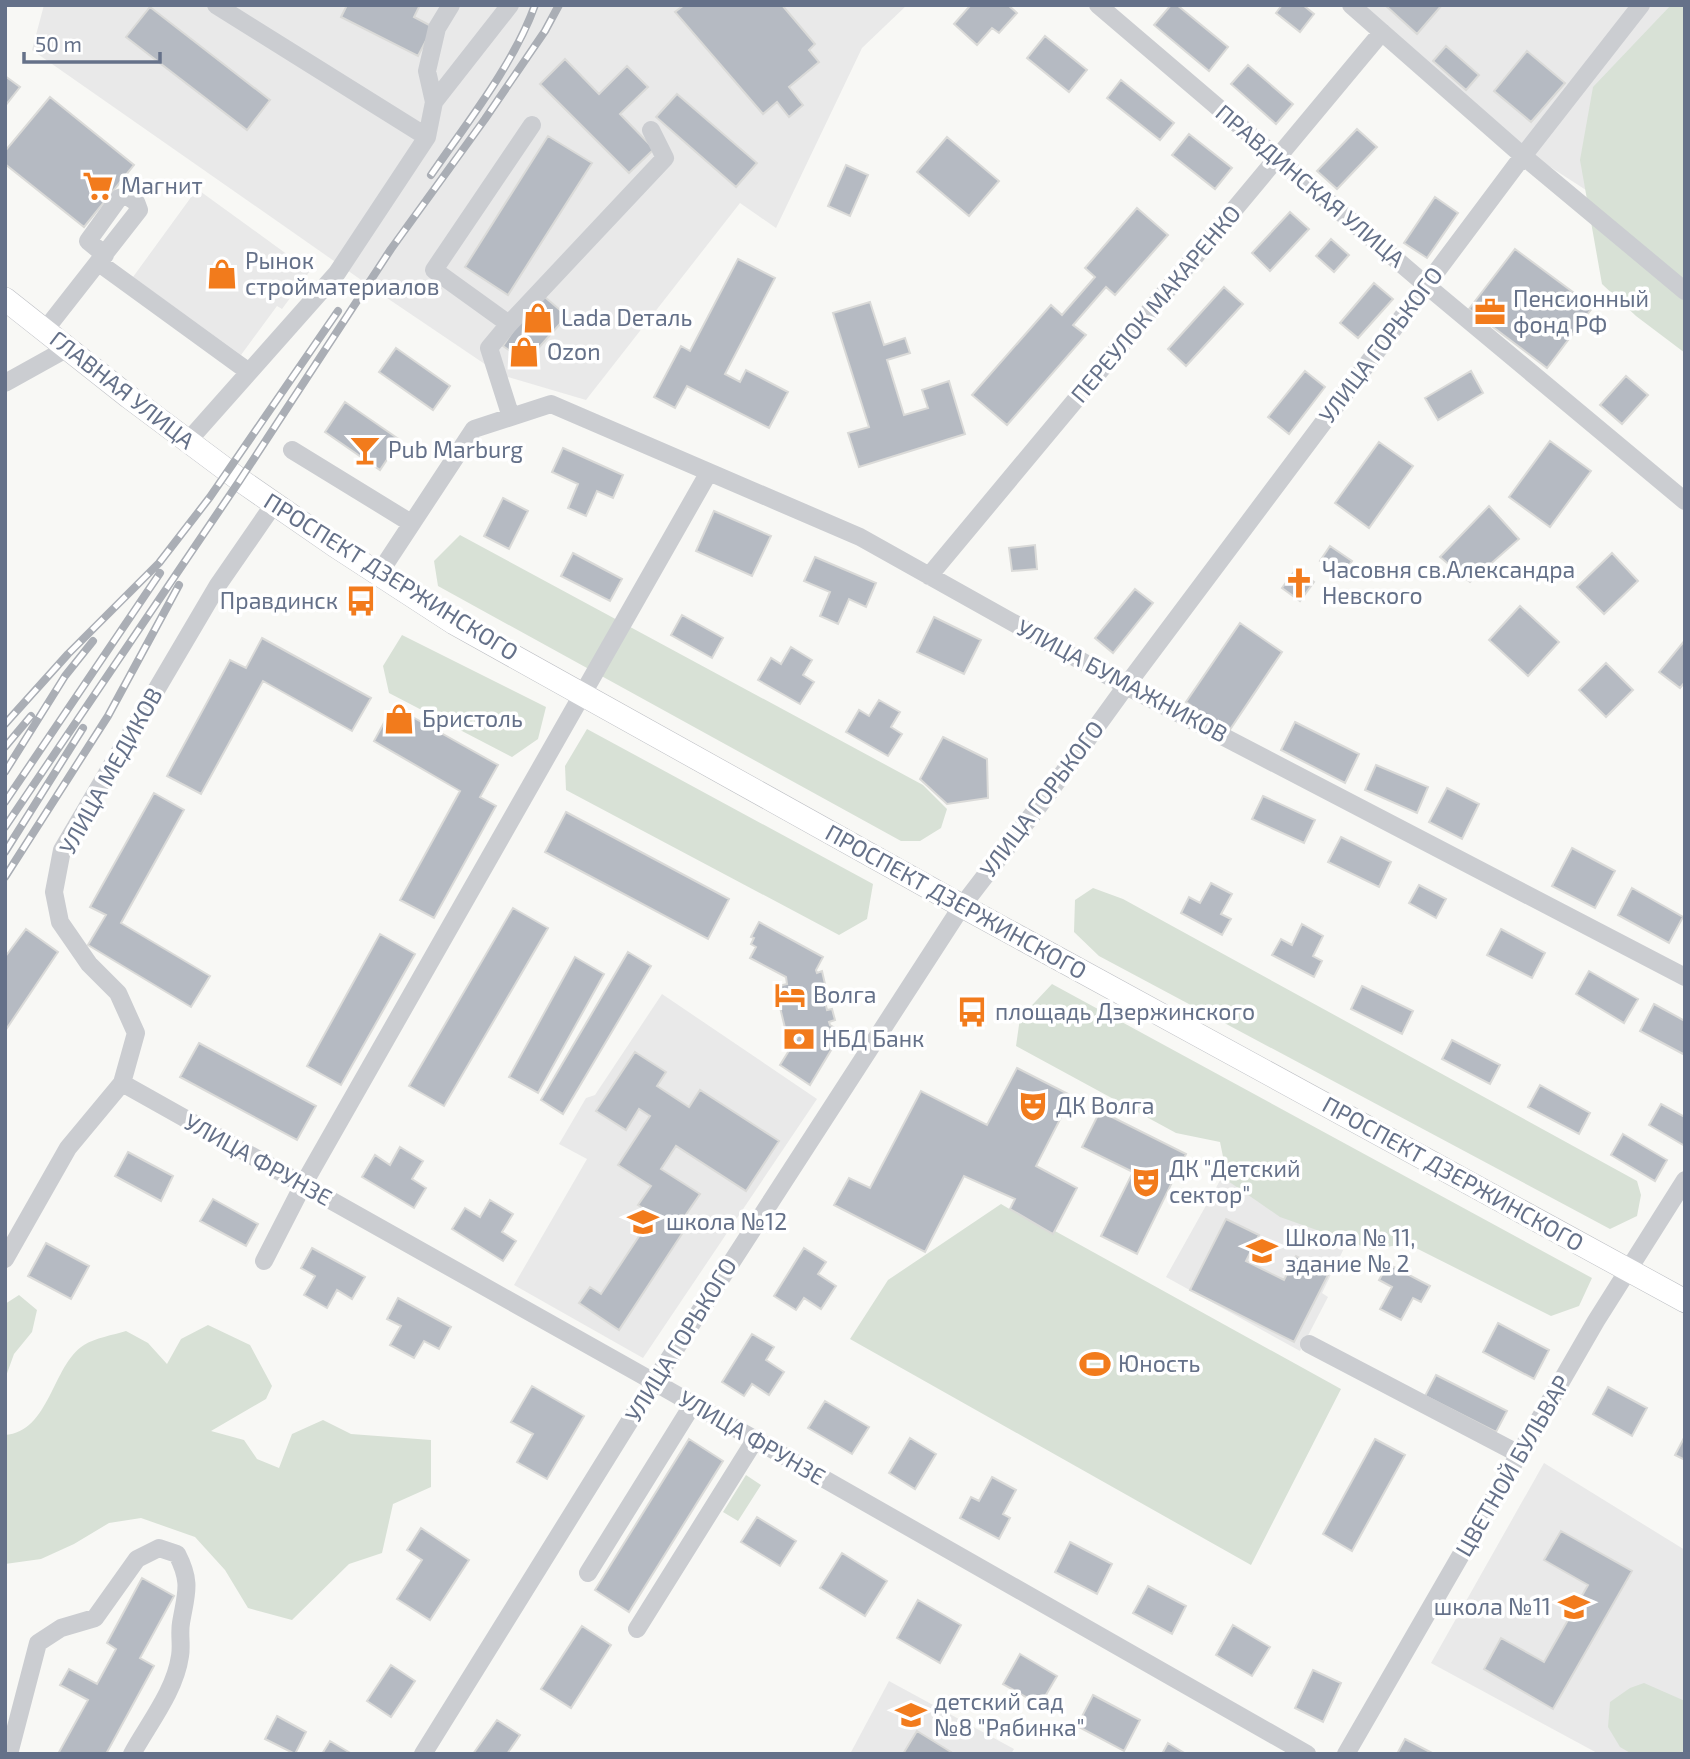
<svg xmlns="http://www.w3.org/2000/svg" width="1690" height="1759" viewBox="0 0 1690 1759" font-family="'Exo 2',sans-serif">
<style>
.built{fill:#e9e9e9}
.green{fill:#d8e1d6}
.building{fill:#b5bac2;stroke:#dadad8;stroke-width:2}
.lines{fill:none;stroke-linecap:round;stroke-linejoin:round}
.major-casing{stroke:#bdbfc4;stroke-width:24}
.minor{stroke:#cbcdd1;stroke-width:18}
.major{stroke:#fff;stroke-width:23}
.rail-casing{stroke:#aaaeb5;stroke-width:8}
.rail{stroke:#fff;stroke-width:5;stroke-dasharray:16;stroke-linecap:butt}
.labels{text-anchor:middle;stroke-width:7;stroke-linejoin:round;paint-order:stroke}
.poi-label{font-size:23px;fill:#657189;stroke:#fff;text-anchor:start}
.street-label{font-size:23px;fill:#657189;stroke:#fff}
</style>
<rect width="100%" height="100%" fill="#f8f8f5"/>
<path class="built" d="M44,5H907L862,48L776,228L740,203L586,400L501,375L387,298L32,50Z
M1363,5H1685V254L1524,150Z
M197,189L310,271L282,309L277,306L241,355L133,277Z
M662,994L817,1099L643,1358L514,1285L587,1159L559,1144L586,1098L595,1095Z
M1232,1159L1355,1226L1322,1293L1328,1297L1300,1351L1166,1277Z
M1544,1463L1685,1550V1754H1599L1431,1663Z
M889,1681L1014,1749L1011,1754H850Z"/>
<path class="green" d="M1671,5H1685V353L1636,316L1602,284L1580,160L1593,87Z
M460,535L923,785L947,809L941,828L920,841H901L438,586L434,561Z
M402,635L546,707L538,739L512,757L389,693L383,666Z
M587,729L873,884L867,919L839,935L566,790L565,766Z
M1093,888L1123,899L1637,1181L1641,1195L1637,1216L1610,1229L1099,956L1074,932L1075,900Z
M1052,984L1592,1278L1579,1306L1551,1316L1406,1243L1373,1250L1280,1217L1228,1181L1220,1142L1176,1133L1016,1046L1020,1018Z
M1001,1204L1052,1234L1055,1231L1341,1389L1251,1565L850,1339L888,1280Z
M19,1295L37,1310L32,1332L14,1354L5,1379V1304Z
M208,1325L250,1345L272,1386L266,1399L211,1431L244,1440L257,1459L279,1468L292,1434L323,1420L351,1434L431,1440V1487L393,1504L382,1553L349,1564L292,1620L248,1608L225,1570L195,1537L141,1518L109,1523L74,1544L41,1559L5,1564V1435C50,1432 52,1365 84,1345C95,1338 113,1335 126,1331L148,1343L167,1364L181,1339Z
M746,1475L761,1485L738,1521L723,1512Z
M1644,1683L1685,1701V1754H1632L1620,1747L1608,1727L1610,1702L1630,1688Z"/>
<path class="building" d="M347,5H420L414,17L433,27L418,56L341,17Z
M684,5H782L815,44L809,50L819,62L789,87L803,105L789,117L777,102L763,114L675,12Z
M967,5H1008L1017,13L999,33L992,28L977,45L954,24L969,7Z
M1171,5H1177L1228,47L1209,71L1154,25Z
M1282,5H1303L1314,14L1300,32L1276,13Z
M1385,5H1442L1417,34Z
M150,7L270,100L247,130L126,37Z
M1045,36L1087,70L1069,92L1027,58Z
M1446,46L1479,75L1466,90L1433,61Z
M1527,51L1565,83L1531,122L1494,91Z
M565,59L599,94L627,66L648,87L620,114L654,149L629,173L540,84Z
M1248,65L1293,104L1276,124L1231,84Z
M5,76L20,87L5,106Z
M1121,80L1174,123L1160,140L1107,98Z
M677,94L757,163L736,187L656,117Z
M50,97L134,165L84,227L5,164V151Z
M1357,129L1377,147L1337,189L1317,171Z
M1189,134L1232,168L1215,189L1172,155Z
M548,136L592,163L508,295L465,267Z
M947,137L999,181L969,216L917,172Z
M846,165L868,175L850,216L828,206Z
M1435,197L1458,213L1427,258L1404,243Z
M1137,208L1168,235L1115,295L1106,287L1073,325L1086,335L1007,425L972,395L1051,305L1062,315L1095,277L1085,268Z
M1290,212L1309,229L1270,271L1252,253Z
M1331,239L1349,255L1334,272L1316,256Z
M1515,249L1593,307L1547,368L1469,309Z
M738,259L775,278L725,374L740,382L746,370L788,392L769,428L687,386L675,408L654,397L681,346L690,351Z
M1374,283L1393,299L1358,338L1340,323Z
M1224,287L1243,304L1186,366L1168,349Z
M539,292L567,316L526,362L503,346Z
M870,302L884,345L905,338L910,353L887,360L904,415L928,408L922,390L949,381L965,434L859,467L848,433L869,427L833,313Z
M396,348L450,386L433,410L379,372Z
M1305,371L1325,387L1289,434L1268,417Z
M1471,371L1483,393L1438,420L1425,398Z
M1626,376L1648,395L1622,424L1600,405Z
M345,402L400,440L380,470L325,432Z
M1550,441L1591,471L1550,527L1509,497Z
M1379,442L1413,466L1369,528L1335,503Z
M563,448L623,475L613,498L597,491L586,516L568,508L578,484L552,472Z
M503,498L528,511L509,549L484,536Z
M1489,506L1519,539L1470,582L1440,557Z
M714,511L771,536L752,576L696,551Z
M1035,545L1037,569L1012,571L1009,548Z
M1330,546L1352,561L1342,575L1320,561Z
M573,553L622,579L610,601L561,576Z
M1612,553L1638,581L1604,614L1577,587Z
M815,557L876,583L866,607L849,599L838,624L820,616L830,592L804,581Z
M1296,569L1314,582L1300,601L1282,588Z
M1135,589L1153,603L1113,653L1095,638Z
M1520,606L1559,642L1528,676L1489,640Z
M682,615L723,638L712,658L671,635Z
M934,617L981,640L964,674L917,652Z
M1240,623L1282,652L1229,731L1186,702Z
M262,638L371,698L352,731L263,681L201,794L167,776L230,660L246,668Z
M1685,640V682L1680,688L1659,672Z
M791,647L812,660L803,675L814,682L800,704L758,680L771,658L781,664Z
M1606,663L1633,690L1606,717L1579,690Z
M879,700L900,712L891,727L902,734L888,756L846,732L859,710L869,716Z
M393,706L498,765L480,797L496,806L434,918L400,900L460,791L374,741Z
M1295,722L1359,754L1345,783L1281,750Z
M943,737L987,759L988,798L947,804L920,779Z
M1376,765L1428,787L1417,813L1365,790Z
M1447,788L1479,804L1462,839L1429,822Z
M154,793L184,810L121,923L210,976L191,1007L88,945L106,915L90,907Z
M1263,796L1315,820L1304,843L1252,819Z
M566,812L729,899L708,939L545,852Z
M1341,837L1391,862L1379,887L1328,862Z
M1572,848L1615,871L1595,908L1552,886Z
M1211,883L1232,894L1221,914L1231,919L1222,935L1181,913L1189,897L1200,903Z
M1419,885L1446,899L1436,918L1409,903Z
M1632,888L1683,917L1669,943L1618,915Z
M513,908L548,928L444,1106L409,1086Z
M759,922L823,957L816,970L817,973L822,971L825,984L821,985L827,1010L832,1009L835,1020L829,1022L830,1025L842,1032L810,1085L780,1065L800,1033L787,1036L775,987L787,984L786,977L750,958L756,947L751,944L754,938L751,937Z
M1302,924L1323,936L1313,956L1322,961L1314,977L1272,955L1281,939L1292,945Z
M26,929L58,952L5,1031V957Z
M1501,929L1545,953L1532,978L1487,955Z
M380,934L415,954L341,1085L307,1066Z
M628,952L651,966L563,1114L541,1100Z
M575,957L604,974L538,1093L509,1077Z
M1589,971L1638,999L1624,1023L1576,994Z
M1362,986L1413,1011L1402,1034L1351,1009Z
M1654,1004L1685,1021V1055L1640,1031Z
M1452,1040L1500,1065L1490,1084L1442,1059Z
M199,1043L316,1106L297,1140L180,1077Z
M635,1052L666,1072L657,1086L689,1107L700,1090L779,1141L746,1191L676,1146L661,1169L700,1194L683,1219L689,1223L619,1330L579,1303L590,1287L601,1294L653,1215L638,1205L651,1186L618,1165L650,1116L639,1109L626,1130L596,1111Z
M1017,1068L1072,1096L1036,1166L1077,1188L1053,1234L1010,1209L1015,1199L964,1176L925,1252L834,1205L849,1178L870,1188L921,1091L987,1125Z
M1540,1085L1590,1113L1579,1134L1528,1107Z
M1661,1104L1685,1117V1146L1649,1125Z
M1100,1111L1186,1154L1137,1254L1101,1236L1133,1172L1082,1147Z
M1623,1134L1667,1160L1655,1181L1611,1155Z
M400,1147L423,1161L412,1179L426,1188L414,1208L362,1177L375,1155L390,1165Z
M128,1152L173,1176L161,1201L115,1176Z
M213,1199L258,1224L246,1246L200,1221Z
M490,1200L513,1214L502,1232L516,1241L503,1261L452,1229L465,1208L480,1217Z
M1226,1219L1259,1235L1246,1261L1284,1280L1296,1256L1329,1273L1294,1342L1190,1290Z
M46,1243L89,1266L71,1299L28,1276Z
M312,1248L365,1277L352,1299L337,1290L327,1308L304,1295L315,1276L301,1268Z
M804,1248L826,1262L818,1274L836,1286L821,1309L804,1298L796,1310L774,1296Z
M1388,1264L1430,1286L1421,1302L1413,1298L1401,1320L1380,1309L1392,1287L1379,1280Z
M398,1298L451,1327L439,1349L424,1341L414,1358L390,1345L401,1326L387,1319Z
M1498,1323L1549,1350L1534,1379L1483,1352Z
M752,1334L774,1347L766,1360L784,1372L769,1395L752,1384L744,1396L722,1382Z
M1436,1375L1507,1411L1496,1432L1425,1396Z
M532,1386L584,1416L547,1479L517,1462L533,1434L511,1422Z
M1608,1387L1647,1408L1632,1436L1593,1414Z
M825,1401L869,1427L852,1454L808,1428Z
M1685,1436V1460L1675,1455Z
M910,1438L936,1454L915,1489L889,1473Z
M689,1439L723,1461L629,1612L595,1590Z
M1375,1439L1405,1455L1352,1551L1323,1534Z
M992,1477L1016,1490L1003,1514L1010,1518L999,1539L960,1518L971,1497L979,1501Z
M757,1517L796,1541L780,1566L741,1542Z
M421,1528L469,1560L430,1620L397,1599L422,1560L407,1550Z
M1561,1531L1632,1571L1553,1709L1484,1669L1501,1638L1544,1662L1588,1585L1544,1560Z
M1070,1542L1112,1564L1097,1594L1055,1572Z
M842,1553L887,1581L865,1616L820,1588Z
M142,1578L174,1596L140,1658L154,1666L106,1754H58L88,1700L60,1685L69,1669L97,1684L116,1649L107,1643Z
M1148,1586L1186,1606L1172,1634L1133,1613Z
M918,1600L961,1625L940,1663L897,1638Z
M1233,1625L1270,1647L1252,1676L1216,1655Z
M582,1626L611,1645L571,1708L541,1689Z
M1020,1654L1057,1676L1040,1705L1003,1684Z
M391,1665L415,1681L391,1717L367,1701Z
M1313,1670L1341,1683L1323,1722L1295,1708Z
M1093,1695L1140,1720L1124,1751L1077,1726Z
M277,1716L306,1732L295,1754L265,1739Z
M497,1720L520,1735L507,1754H473Z
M917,1731L951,1752L950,1754H903Z
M1405,1739L1434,1754H1397Z
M330,1741L352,1754H322Z
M1168,1743L1186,1754H1162Z"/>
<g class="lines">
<g class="major-casing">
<path id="major" d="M5,299L129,397L240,480L334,545L454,623L962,906L1685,1301"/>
</g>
<path class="minor" d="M216,5L427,137
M1098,5L1426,285L1685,501
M1351,5L1523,156L1685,291
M434,102L510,5
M99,263L249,372
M509,324L434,270L532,125
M45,330L139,210L136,202L127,196L119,198L88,241L105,255
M5,383L68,348
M511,417L489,348L509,324L665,158L651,130
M188,441L337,273L427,137L434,102L427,71L437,28L451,5
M292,450L411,523
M378,575L474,429L551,404L860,537L1126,686L1685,977
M929,576L1382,32
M122,1083L640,1374L1307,1754
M5,1259L68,1148L122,1083L136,1033L118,993L89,964L60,922L54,892L62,850L218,585L274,504
M264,1261L303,1185L709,472
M1309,1344L1519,1454
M588,1573L693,1404
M637,1629L755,1440
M9,1754L38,1643L61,1628L95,1618L137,1559L159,1548L177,1554C192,1583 186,1593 181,1623C179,1634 182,1645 180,1656C175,1691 149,1723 132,1754
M423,1754L654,1382L962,906L1045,798L1126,686L1523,156L1641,5
M1346,1754L1596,1321L1685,1180"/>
<use href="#major" class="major"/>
<g class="rail-casing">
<path id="rail" d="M431,175C466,124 514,64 535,5
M5,724L68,654L159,563L210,497L338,311
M5,747L31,716
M5,772L65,676L93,641
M5,802L160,573
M5,827L240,480L391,249L485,119L545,31L559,5
M5,852L83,728
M5,877L108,716L179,585"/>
</g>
<use href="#rail" class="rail"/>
</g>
<defs>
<g id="supermarket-bare" transform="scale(2.415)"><path d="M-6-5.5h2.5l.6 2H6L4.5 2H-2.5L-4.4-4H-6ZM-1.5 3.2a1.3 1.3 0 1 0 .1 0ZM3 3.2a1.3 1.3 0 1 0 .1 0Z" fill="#f27b1c" stroke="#fff" stroke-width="2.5" paint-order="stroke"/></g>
<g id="shop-bare" transform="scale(2.415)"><path d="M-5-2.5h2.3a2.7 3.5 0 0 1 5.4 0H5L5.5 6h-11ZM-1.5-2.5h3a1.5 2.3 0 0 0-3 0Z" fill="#f27b1c" stroke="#fff" stroke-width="2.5" paint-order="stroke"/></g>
<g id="office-bare" transform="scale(2.415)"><path d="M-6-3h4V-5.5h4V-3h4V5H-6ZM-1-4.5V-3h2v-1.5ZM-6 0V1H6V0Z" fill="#f27b1c" stroke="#fff" stroke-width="2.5" paint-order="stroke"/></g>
<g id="bar-bare" transform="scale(2.415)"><path d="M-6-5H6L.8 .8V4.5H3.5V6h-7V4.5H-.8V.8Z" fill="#f27b1c" stroke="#fff" stroke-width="2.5" paint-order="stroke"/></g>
<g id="church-bare" transform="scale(2.415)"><path d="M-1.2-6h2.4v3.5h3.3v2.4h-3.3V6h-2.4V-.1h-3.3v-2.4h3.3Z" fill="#f27b1c" stroke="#fff" stroke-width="2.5" paint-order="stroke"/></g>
<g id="bus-bare" transform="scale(2.415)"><path d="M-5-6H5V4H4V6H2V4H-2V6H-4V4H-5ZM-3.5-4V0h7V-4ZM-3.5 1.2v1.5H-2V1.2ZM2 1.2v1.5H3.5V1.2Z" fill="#f27b1c" stroke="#fff" stroke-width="2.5" paint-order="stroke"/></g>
<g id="hotel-bare" transform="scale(2.415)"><path d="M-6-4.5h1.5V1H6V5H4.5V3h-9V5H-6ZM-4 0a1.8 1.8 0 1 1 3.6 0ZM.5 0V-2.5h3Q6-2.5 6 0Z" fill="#f27b1c" stroke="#fff" stroke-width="2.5" paint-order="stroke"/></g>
<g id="bank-bare" transform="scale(2.415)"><path d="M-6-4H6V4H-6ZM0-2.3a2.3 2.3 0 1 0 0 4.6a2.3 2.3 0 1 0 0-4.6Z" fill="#f27b1c" stroke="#fff" stroke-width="2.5" paint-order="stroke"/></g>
<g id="theatre-bare" transform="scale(2.415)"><path d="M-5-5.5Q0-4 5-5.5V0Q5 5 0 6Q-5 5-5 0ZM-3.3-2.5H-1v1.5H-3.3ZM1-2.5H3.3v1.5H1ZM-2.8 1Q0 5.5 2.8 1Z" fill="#f27b1c" stroke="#fff" stroke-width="2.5" paint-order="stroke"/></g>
<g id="school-bare" transform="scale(2.415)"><path d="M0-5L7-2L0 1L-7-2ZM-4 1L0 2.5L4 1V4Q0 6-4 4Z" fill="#f27b1c" stroke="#fff" stroke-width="2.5" paint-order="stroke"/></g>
<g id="stadium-bare" transform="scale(2.415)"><path d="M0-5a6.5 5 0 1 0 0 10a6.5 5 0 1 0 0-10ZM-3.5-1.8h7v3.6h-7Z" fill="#f27b1c" stroke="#fff" stroke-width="2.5" paint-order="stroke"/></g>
</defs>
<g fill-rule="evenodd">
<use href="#supermarket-bare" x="98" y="186"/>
<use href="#shop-bare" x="222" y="274"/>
<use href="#office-bare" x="1490" y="312"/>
<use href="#shop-bare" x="538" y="318"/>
<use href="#shop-bare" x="524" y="352"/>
<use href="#bar-bare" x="365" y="450"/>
<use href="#church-bare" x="1299" y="583"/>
<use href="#bus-bare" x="361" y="601"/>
<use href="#shop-bare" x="399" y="719"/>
<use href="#hotel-bare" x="790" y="995"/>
<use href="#bus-bare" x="972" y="1012"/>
<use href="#bank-bare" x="799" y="1039"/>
<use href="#theatre-bare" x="1033" y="1106"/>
<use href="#theatre-bare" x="1146" y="1182"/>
<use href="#school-bare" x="643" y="1222"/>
<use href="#school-bare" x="1262" y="1251"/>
<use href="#stadium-bare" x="1095" y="1364"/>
<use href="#school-bare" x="1574" y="1607"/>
<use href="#school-bare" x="911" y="1715"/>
</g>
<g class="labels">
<g class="poi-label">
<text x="121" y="194">Магнит</text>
<text x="245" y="269">Рынок<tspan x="245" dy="26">стройматериалов</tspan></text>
<text x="1513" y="307">Пенсионный<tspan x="1513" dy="26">фонд РФ</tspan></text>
<text x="561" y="326">Lada Dеталь</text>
<text x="547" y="360">Ozon</text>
<text x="388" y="458">Pub Marburg</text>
<text x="1322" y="578">Часовня св.Александра<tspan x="1322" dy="26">Невского</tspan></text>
<text x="338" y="609" text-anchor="end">Правдинск</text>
<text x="422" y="727">Бристоль</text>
<text x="813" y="1003">Волга</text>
<text x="995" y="1020">площадь Дзержинского</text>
<text x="822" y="1047">НБД Банк</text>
<text x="1056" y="1114">ДК Волга</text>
<text x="1169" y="1177">ДК "Детский<tspan x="1169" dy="26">сектор"</tspan></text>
<text x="666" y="1230">школа №12</text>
<text x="1285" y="1246">Школа № 11,<tspan x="1285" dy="26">здание № 2</tspan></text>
<text x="1118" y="1372">Юность</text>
<text x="1551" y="1615" text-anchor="end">школа №11</text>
<text x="934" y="1710">детский сад<tspan x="934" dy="26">№8 "Рябинка"</tspan></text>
</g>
<g class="street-label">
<text transform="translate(1310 186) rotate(40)" y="8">ПРАВДИНСКАЯ УЛИЦА</text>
<text transform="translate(1156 304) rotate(-50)" y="8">ПЕРЕУЛОК МАКАРЕНКО</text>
<text transform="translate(1381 345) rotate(-53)" y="8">УЛИЦА ГОРЬКОГО</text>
<text transform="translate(122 390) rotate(38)" y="8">ГЛАВНАЯ УЛИЦА</text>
<text transform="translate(391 577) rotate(32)" y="8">ПРОСПЕКТ ДЗЕРЖИНСКОГО</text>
<text transform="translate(1122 681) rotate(28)" y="8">УЛИЦА БУМАЖНИКОВ</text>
<text transform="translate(111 771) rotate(-61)" y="8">УЛИЦА МЕДИКОВ</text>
<text transform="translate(1042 799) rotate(-53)" y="8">УЛИЦА ГОРЬКОГО</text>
<text transform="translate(956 902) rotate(29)" y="8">ПРОСПЕКТ ДЗЕРЖИНСКОГО</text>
<text transform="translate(258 1160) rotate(29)" y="8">УЛИЦА ФРУНЗЕ</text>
<text transform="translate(1453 1174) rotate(29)" y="8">ПРОСПЕКТ ДЗЕРЖИНСКОГО</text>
<text transform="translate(681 1340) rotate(-58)" y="8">УЛИЦА ГОРЬКОГО</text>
<text transform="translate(752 1438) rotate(30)" y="8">УЛИЦА ФРУНЗЕ</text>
<text transform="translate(1513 1466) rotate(-60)" y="8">ЦВЕТНОЙ БУЛЬВАР</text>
</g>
</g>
<rect width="1690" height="1759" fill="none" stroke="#657189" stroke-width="14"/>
<path d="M24 52v10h136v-10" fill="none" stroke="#657189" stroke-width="3.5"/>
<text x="35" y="52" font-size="21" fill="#657189" stroke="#ffffff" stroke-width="5" paint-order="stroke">50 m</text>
</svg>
